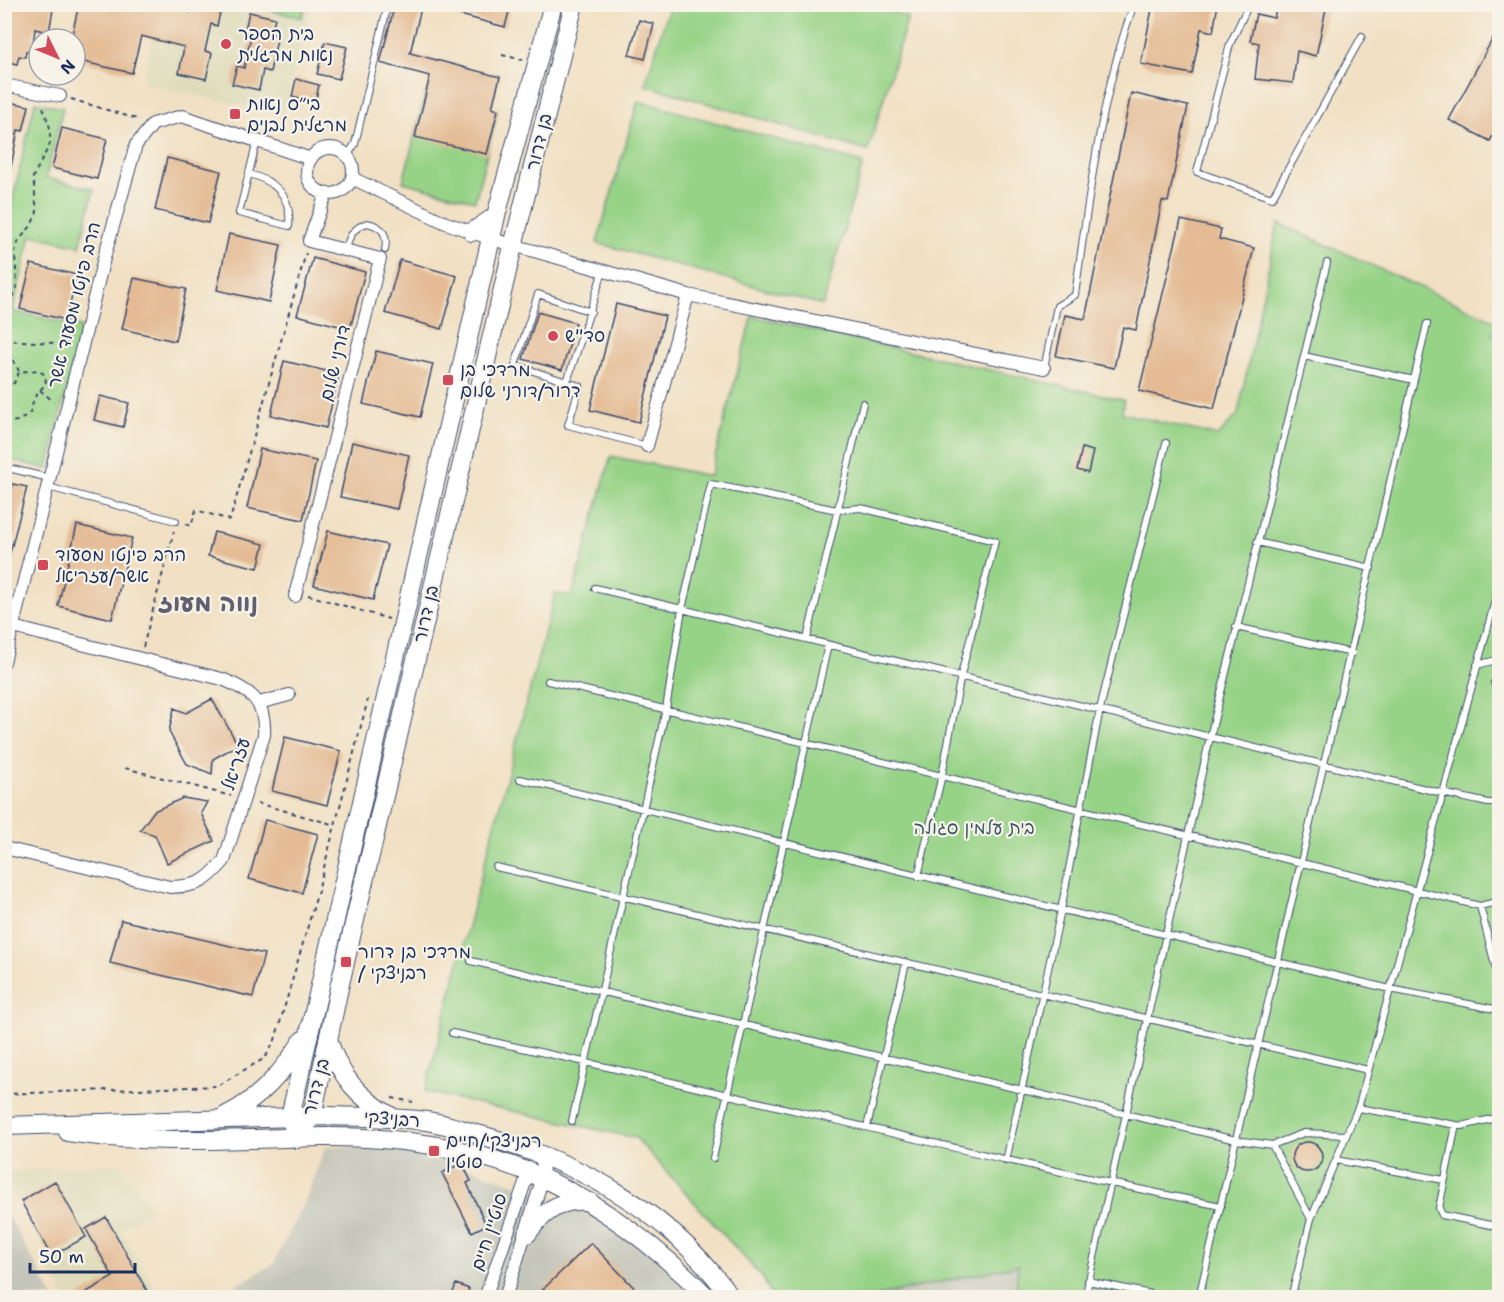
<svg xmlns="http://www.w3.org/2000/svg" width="1504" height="1302" viewBox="0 0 1504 1302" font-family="'Shantell Sans','Playpen Sans Hebrew',sans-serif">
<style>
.built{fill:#e0dcbb}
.industrial{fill:#c4c5b9}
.green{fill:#97d387;stroke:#598172;stroke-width:1.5}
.building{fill:#e4bb94}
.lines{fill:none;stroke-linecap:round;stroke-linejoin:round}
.lane-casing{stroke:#3b4a6d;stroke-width:8}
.street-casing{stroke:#3b4a6d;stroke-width:14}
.secondary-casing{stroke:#3b4a6d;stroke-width:20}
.path{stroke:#3b4a6d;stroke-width:2;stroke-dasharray:4.5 4.5;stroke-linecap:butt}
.lane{stroke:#fff;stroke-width:6}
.street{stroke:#fff;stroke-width:12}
.secondary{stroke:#fff;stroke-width:18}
.poi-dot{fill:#d1495b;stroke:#f7f3e8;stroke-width:2}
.labels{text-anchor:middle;stroke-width:4.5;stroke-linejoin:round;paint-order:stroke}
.poi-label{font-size:18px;fill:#1b2f5e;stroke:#f7f3e8;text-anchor:start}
.street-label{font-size:18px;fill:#1b2f5e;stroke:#f7f3e8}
.park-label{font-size:18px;fill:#3a5868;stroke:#f7f3e8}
.district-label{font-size:24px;font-weight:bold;fill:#616071;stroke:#f7f3e8}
</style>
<rect width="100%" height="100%" fill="#f7f3e8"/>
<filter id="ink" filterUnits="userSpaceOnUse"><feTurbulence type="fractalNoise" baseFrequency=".0167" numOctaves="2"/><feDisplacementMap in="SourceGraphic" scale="12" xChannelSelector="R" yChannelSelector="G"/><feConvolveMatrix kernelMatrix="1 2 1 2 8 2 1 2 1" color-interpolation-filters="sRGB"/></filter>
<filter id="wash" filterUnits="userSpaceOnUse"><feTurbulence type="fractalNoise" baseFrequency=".008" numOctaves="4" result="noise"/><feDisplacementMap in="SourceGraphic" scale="24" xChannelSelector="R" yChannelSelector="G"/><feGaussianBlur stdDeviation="1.35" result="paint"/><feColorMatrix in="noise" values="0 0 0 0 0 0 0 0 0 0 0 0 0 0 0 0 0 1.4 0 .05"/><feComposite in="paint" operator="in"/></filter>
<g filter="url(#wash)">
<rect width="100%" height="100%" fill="#f1e0c3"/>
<path class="built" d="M160,5H310L284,115L142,83Z
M120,1164L152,1211L121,1229L160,1297H65L45,1263L50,1260L5,1178L4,1172Z"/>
<path class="industrial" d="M326,1146L422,1151L589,1211L634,1238L699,1298H215L273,1264L304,1204Z
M5,1209L53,1297H5Z
M1018,1265L1016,1297H873Z"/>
<path class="green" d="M670,4L868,5L908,17L868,151L645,85Z
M258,5V4L305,5L302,18L258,7Z
M426,91L498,110L475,201L403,182Z
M638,101L863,163L823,305L597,243Z
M35,102L63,108L46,178L94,189L80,246L31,235L13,311L81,327L48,469L5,459V233Z
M1278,223L1498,322L1492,335L1500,337L1499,1297H1016L1018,1265L873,1297H773L762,1277L636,1138L425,1092L555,593L572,596L611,456L710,476L752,316L1124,400L1122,413L1218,436L1238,414Z"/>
<g id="blocks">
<path class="building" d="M13,4H54L49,32L35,29L32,52L26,51L25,57L19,56L17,64L4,61V41Z
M79,4H160L191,12L193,4H222L217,26L211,24L205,51L212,53L206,79L179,73L184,47L141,36L132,73L75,60V39H71Z
M395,4H422L410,53L500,77L492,108L498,110L487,154L415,137L430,76L380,63Z
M435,4H511L505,27L434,8Z
M1153,4H1218L1213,32L1201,29L1192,74L1141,64Z
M1277,4H1327L1316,56L1297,51L1293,83L1255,79L1259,43L1250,41L1256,14L1274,18Z
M249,12L275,18L271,34L278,35L270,72L263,70L259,90L232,84L237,66L244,68L252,32L245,30Z
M639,20L654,24L645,59L629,55Z
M1500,25V124L1490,141L1449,120Z
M325,42L347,47L339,79L317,74Z
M296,79L319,85L315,103L292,97Z
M1131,93L1188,106L1168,202L1162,201L1136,330L1123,327L1114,368L1056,356L1065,315L1085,319Z
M4,101L29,106L23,131L18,130L10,172L4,171Z
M62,128L107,139L97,179L52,168Z
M167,158L221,171L208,223L155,210Z
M1181,220L1221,229L1219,239L1254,248L1214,409L1139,391Z
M229,234L281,245L269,302L217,290Z
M313,258L365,272L350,329L297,315Z
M400,260L457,276L442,329L385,313Z
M31,264L77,275L66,320L20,309Z
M134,278L186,289L175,341L122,329Z
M616,304L665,316L639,422L590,410Z
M538,312L576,323L562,370L523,359Z
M376,351L433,364L420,417L363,404Z
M284,361L339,374L326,428L271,415Z
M100,396L129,403L123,427L94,420Z
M352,442L409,455L397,509L340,497Z
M1082,448L1093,451L1088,473L1077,470Z
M260,449L316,461L303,520L247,508Z
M13,484L27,487L8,561H4V499L9,500Z
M77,525L132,538L112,619L58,606Z
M328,531L387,545L373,600L314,585Z
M214,532L264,544L258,568L208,556Z
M212,699L238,745L213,759L212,774L187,764L169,732L174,708L186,713Z
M285,737L341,751L327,805L272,791Z
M183,798L207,802L201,813L214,841L167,863L155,835L140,830L154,811Z
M265,820L318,834L302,893L249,879Z
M121,920L264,954L253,997L110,963Z
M1292 1157a15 15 0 1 1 30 0a15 15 0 1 1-30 0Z
M462,1163L471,1181L467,1183L486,1225L472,1232L442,1173Z
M55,1181L86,1237L51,1256L21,1201Z
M106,1217L151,1298H76L113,1277L86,1229Z
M591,1243L644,1298H534Z
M456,1284L469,1289L465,1298H451Z"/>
</g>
</g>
<g filter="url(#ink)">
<use href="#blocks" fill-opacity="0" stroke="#3b4a6d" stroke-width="1.5"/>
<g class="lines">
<g class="lane-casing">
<path id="lane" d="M1249,4L1230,44L1197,172L1272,198L1362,36
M347,156L355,144L388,4
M249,174C276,181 292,197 289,226L239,213L257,141
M346,250C349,236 353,228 367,223C383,226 388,235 385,250
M591,312L538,294L515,365L567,382L603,271
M1304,356L1414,380
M1044,368L1057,306L1075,295C1089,197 1100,98 1134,4
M567,382L580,386L568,425L647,446
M4,467L49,478
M48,487L176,521
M1257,542L1371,568
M595,588L1442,793L1488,803H1500
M1236,627L1352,653
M807,639L863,403
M1477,665L1500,659
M548,681L1480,906L1500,901
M1494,683L1500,682
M520,779L1390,989L1500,1010
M496,867L1368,1070
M1480,906L1500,985
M471,961L1236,1140L1272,1145L1304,1133L1346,1135
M452,1033C709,1087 963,1154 1221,1206
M1358,1108L1462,1126L1500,1117
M572,1121L666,709L682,609L711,484L837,510L861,508L995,541L961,675L942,775L918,876
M1456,1125L1439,1208L1442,1215L1500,1227
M867,1127L906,963
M1272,1145L1311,1219
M713,1158L828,645
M1336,1160L1444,1180
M1006,1161L1061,910L1100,709L1166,443
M1088,1281L1170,1298
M1085,1298L1210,737L1327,263
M1193,1298L1200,1293L1427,324
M1291,1298L1311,1219L1359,1105L1500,582"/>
</g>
<g class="street-casing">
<path id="street" d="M4,85L60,96
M307 171a23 23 0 1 1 46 0a23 23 0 1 1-46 0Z
M352,178L446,223L492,239L688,295L647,446
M688,295L1044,368
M295,596L380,259L309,241L326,194
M4,662L104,258L136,145L153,124L182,116L311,159
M259,703L289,695
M4,848L170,887C198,886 205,883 224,861L264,735C266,701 251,691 222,679L13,627
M485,1298L530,1168
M505,1298L543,1177L542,1153"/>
</g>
<g class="secondary-casing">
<path id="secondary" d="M472,232L496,216
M328,1039C339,1076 359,1098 392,1117
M225,1116C260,1099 282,1073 303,1040
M4,1126L327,1116C360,1117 394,1117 427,1121C447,1124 466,1131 484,1136C581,1163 672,1213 731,1298
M68,1132C153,1145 237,1139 322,1137C483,1135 595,1184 708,1298
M297,1139L312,1116L339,988L513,246L574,4
M297,1139L290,1117L496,216L553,4
M527,1234C542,1213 562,1196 590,1202"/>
</g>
<path class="path" d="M502,55L523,60
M71,99L140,120
M4,313L17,287L15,252L19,240L31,226L37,212L33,177L50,144V128L43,107
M4,340L70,344
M4,344L19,371
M4,387L14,383L19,372L38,370L45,375L46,383L34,398L30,413C22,419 15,425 4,419
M40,390L54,402
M186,524L191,526L196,510L230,520L306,253
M308,595L389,619
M143,647L174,531
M125,768L231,796
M257,803L335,825
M4,1094L217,1086L265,1058L275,1040L316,898L368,699
M392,1098L413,1102"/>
<use href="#lane" class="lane"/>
<use href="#street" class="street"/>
<use href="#secondary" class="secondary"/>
</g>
</g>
<g class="poi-dot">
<circle cx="226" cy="44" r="6"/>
<rect x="229" y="108" width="12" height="12" rx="3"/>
<circle cx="553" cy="336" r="6"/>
<rect x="442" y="374" width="12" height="12" rx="3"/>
<rect x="37" y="559" width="12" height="12" rx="3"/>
<rect x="340" y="956" width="12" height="12" rx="3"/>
<rect x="428" y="1145" width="12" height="12" rx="3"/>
</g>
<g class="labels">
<g class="poi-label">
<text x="238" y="40">בית הספר<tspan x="238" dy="21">נאות מרגלית</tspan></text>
<text x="247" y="110">בי״ס נאות<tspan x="247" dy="21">מרגלית לבנים</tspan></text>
<text x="565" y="342">סד"ש</text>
<text x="460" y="376">מרדכי בן<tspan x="460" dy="21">דרור/דורני שלום</tspan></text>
<text x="55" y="561">הרב פינטו מסעוד<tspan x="55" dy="21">אשר/עזריאל</tspan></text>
<text x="358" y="958">מרדכי בן דרור<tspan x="358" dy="21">/ רבניצקי</tspan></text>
<text x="446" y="1147">רבניצקי/חיים<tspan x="446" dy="21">סוטין</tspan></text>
</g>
<g class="street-label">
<text transform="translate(539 142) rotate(-76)" y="6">בן דרור</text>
<text transform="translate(74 305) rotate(-76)" y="6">הרב פינטו מסעוד אשר</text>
<text transform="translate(335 363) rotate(-76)" y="6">דורני שלום</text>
<text transform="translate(426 614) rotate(-77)" y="6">בן דרור</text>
<text transform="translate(236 764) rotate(-72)" y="6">עזריאל</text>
<text transform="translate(316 1087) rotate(-75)" y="6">בן דרור</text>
<text transform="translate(392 1119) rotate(4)" y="6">רבניצקי</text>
<text transform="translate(489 1232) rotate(-72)" y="6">סוטיין חיים</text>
</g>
<g class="park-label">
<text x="974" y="834">בית עלמין סגולה</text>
</g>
<g class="district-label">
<text x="208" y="611">נווה מעוז</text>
</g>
</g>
<rect width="1504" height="1302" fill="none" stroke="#f7f3e8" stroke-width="24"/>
<g transform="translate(57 57) rotate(133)"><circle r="28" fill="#f7f3e8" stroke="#9fa5b1" stroke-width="1.5"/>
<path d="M0-4.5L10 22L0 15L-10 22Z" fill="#d1495b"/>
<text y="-9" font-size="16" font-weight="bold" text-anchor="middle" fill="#1b2f5e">N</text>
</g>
<path d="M30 1263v9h105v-9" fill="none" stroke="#1b2f5e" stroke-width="3"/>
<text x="39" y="1263" font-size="18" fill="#1b2f5e" stroke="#f7f3e8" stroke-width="4.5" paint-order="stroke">50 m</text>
</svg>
